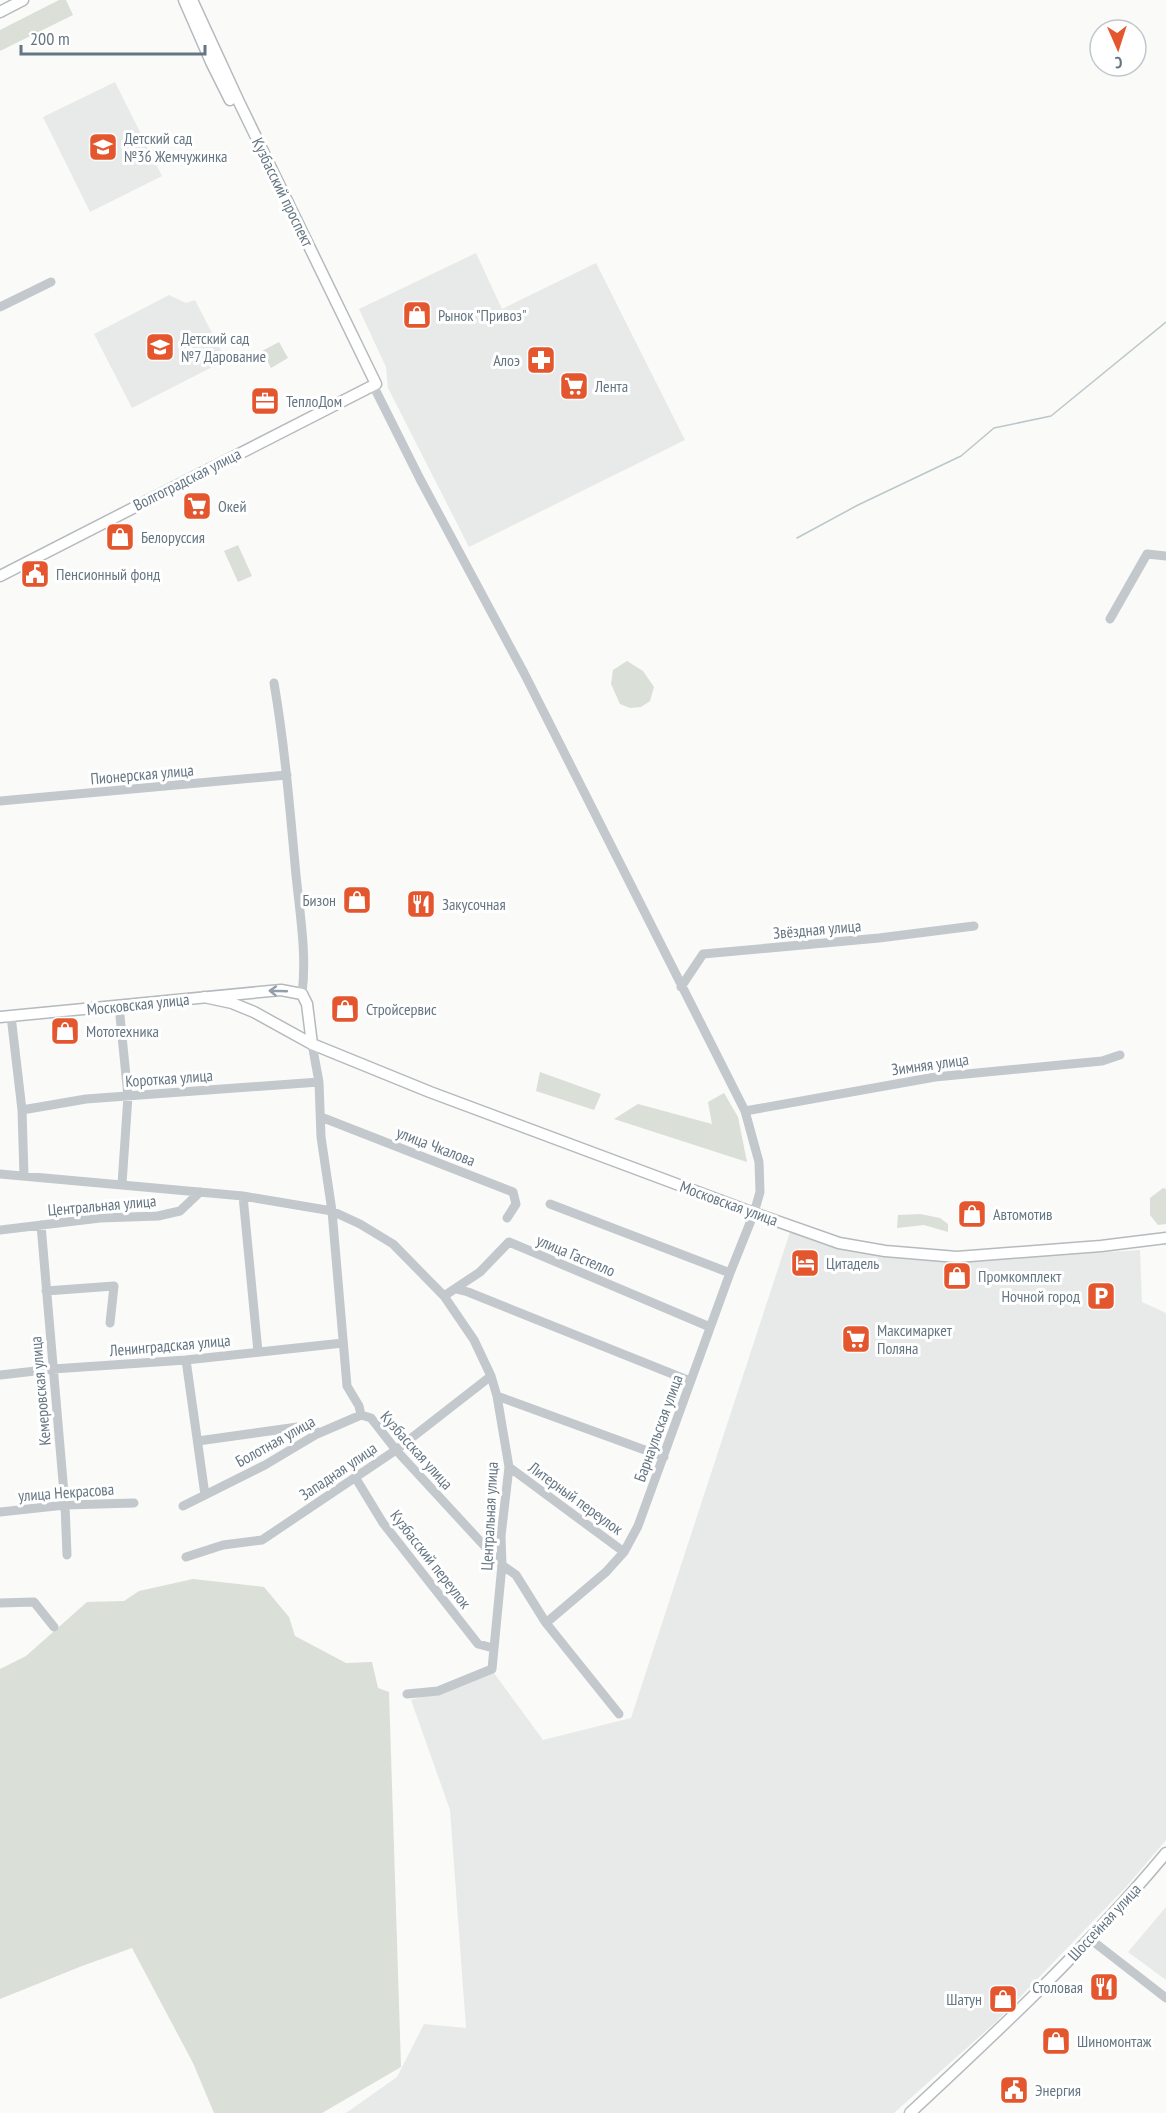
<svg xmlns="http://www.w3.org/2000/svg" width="1166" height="2113" viewBox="0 0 1166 2113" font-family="'PT Sans Narrow',sans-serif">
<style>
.built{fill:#e8e9e9}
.green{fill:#dadfd7}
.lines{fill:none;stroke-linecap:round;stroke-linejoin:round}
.stream{stroke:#bbc7cb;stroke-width:1.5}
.major-casing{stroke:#b5babe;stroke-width:13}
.minor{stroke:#c3c8cc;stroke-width:9}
.major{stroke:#fff;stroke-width:10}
.oneway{stroke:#939fa8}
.labels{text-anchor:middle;stroke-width:6;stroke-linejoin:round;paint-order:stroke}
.poi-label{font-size:16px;fill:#657683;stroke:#fff;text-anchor:start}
.street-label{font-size:16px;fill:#657683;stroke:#fff}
</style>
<rect width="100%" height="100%" fill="#fafaf8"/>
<path class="built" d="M115,82L162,176L90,212L43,117Z
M476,253L502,309L596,263L685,440L469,547L388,388L386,367L359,309Z
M169,295L186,303L195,300L226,360L132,408L94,334Z
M790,1232L904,1259L948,1262L1140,1250L1142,1302L1166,1313V1840L1127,1886L997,2021L894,2113H346L397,2077L424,2024L466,2028L450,1810L411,1700L494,1673L543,1740L631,1718Z
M1166,1907V1980L1128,1952Z"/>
<path class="green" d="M59,0H66L73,15L0,51V30Z
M279,342L288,358L271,368L262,351Z
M238,545L252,576L238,582L224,551Z
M627,661L643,671L654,687L650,701L641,707L630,708L620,704L611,684L613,670Z
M540,1072L601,1094L594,1110L536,1091Z
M724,1093L738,1117L747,1162L614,1119L638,1104L712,1124L708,1102Z
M1163,1188L1166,1189V1224L1158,1225L1150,1215V1198Z
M920,1214L940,1218L948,1224V1232L924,1225L897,1228L898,1215Z
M193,1579L264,1587L289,1617L295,1636L346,1663L372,1662L378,1688L389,1692L401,2067L322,2113H214L193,2063L132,1948L82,1966L0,1999V1669L26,1656L87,1602L124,1601L139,1591Z"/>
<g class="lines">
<path class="stream" d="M797,538L858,505L961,456L994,428L1051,416L1166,322"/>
<g class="major-casing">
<path id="major" d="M184,0L211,62L230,100
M0,12L23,0
M0,576L376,384L239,102L192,0
M204,997L232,1003L254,1012L312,1044L430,1092L754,1213L839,1243L885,1251L957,1257L1101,1246L1166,1238
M0,1017L281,990L302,994L307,1004L312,1044
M910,2113C999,2030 1088,1947 1166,1853"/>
</g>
<path class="minor" d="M0,307L51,282
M373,385L420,479L524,673L745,1111L759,1162L760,1192L754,1213L730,1273L638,1526L624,1552L606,1572L546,1623
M1110,619L1147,554L1166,556
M274,683C285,747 290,811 296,875C300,915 307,955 302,994
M0,801L287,775
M681,987L703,954L879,938L974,926
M119,1006L128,1096L122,1184
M11,1016L22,1110L24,1176
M312,1044L319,1082L321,1137L332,1211L347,1386L359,1406L361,1415
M22,1110L86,1099L319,1082
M745,1111L935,1077L1102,1061L1120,1055
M321,1117L513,1192L516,1204L507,1218
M0,1174L243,1196L332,1211L360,1224L393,1244L444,1296L474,1340L491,1376L497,1396L509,1467L501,1536L502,1565L492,1669L438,1691L407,1694
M243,1196L258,1352
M550,1204L730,1273
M41,1225L65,1505L67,1555
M0,1230L100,1218L158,1216L180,1211L200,1192
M456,1289L468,1292L690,1381
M46,1291L114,1286L110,1323
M444,1296L480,1272L509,1242L710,1327
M186,1360L205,1495
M0,1375L53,1369L186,1360L343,1343
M497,1396L664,1457
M361,1415L371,1418L396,1450L502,1565L516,1575L546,1623L619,1714
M198,1441L312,1425L317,1434
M509,1467L624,1552
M355,1477L383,1523L478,1644L493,1648
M183,1506L265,1465L317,1434L361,1415
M0,1512L65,1505L134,1503
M186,1557L223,1545L262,1540L396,1450L491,1376
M0,1603L34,1602L54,1627
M1090,1939L1166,1998"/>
<use href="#major" class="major"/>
</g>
<defs><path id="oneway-shaft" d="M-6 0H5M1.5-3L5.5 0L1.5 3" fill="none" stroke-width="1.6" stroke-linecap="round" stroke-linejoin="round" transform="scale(1.5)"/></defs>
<use class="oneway" href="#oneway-shaft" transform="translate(278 991) rotate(-178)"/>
<defs>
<g id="school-square" transform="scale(1.5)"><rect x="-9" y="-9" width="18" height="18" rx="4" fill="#e4572e" stroke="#fff"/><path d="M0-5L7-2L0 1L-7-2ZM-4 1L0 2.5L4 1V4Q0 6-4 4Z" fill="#fff"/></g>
<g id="shop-square" transform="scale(1.5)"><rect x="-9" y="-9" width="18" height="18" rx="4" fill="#e4572e" stroke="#fff"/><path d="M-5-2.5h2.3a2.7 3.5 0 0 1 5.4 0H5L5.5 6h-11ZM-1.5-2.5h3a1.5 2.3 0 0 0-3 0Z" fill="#fff"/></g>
<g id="pharmacy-square" transform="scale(1.5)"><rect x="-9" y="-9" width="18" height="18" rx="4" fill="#e4572e" stroke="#fff"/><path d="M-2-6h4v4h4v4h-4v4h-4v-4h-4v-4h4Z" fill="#fff"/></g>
<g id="supermarket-square" transform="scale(1.5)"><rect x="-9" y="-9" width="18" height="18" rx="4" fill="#e4572e" stroke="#fff"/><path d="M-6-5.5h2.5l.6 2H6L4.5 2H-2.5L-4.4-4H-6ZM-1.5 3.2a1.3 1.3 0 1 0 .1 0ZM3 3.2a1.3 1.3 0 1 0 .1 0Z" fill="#fff"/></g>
<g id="office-square" transform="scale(1.5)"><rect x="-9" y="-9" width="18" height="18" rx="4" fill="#e4572e" stroke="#fff"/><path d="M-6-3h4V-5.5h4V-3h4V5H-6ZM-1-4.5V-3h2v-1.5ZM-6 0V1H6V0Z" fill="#fff"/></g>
<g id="civic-square" transform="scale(1.5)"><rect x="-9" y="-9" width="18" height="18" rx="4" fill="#e4572e" stroke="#fff"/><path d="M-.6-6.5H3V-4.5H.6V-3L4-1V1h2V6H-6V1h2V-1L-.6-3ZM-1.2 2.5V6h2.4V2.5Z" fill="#fff"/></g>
<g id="restaurant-square" transform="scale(1.5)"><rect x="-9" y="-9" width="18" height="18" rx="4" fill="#e4572e" stroke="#fff"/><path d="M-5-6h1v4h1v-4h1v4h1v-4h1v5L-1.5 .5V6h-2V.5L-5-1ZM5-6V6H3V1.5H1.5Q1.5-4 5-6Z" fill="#fff"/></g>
<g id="hotel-square" transform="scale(1.5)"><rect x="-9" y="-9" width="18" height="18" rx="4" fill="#e4572e" stroke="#fff"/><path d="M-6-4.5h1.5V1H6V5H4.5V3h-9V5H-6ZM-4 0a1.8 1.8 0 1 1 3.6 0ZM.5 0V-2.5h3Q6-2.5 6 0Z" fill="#fff"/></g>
<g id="parking-square" transform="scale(1.5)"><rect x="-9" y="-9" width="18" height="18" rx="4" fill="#e4572e" stroke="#fff"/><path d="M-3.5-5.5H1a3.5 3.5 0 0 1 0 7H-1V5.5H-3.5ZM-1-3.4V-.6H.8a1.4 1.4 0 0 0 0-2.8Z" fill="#fff"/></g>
</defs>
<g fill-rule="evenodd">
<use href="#school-square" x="103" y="147"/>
<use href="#shop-square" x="417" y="315"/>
<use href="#school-square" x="160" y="347"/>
<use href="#pharmacy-square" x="541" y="360"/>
<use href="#supermarket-square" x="574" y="386"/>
<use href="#office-square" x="265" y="401"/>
<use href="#supermarket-square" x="197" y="506"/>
<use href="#shop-square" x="120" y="537"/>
<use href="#civic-square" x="35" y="574"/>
<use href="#shop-square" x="357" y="900"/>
<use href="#restaurant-square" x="421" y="904"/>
<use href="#shop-square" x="345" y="1009"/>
<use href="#shop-square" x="65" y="1031"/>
<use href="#shop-square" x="972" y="1214"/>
<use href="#hotel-square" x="805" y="1263"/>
<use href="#shop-square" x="957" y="1276"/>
<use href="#parking-square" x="1101" y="1296"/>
<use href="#supermarket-square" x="856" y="1339"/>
<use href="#restaurant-square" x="1104" y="1987"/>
<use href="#shop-square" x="1003" y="1999"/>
<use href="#shop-square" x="1056" y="2041"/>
<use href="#civic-square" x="1014" y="2090"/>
</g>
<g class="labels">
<g class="poi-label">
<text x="124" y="144">Детский сад<tspan x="124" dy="18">№36 Жемчужинка</tspan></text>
<text x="438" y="321">Рынок "Привоз"</text>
<text x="181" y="344">Детский сад<tspan x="181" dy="18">№7 Дарование</tspan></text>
<text x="520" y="366" text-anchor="end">Алоэ</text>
<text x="595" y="392">Лента</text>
<text x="286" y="407">ТеплоДом</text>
<text x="218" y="512">Окей</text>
<text x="141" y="543">Белоруссия</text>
<text x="56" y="580">Пенсионный фонд</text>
<text x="336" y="906" text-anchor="end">Бизон</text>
<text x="442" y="910">Закусочная</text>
<text x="366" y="1015">Стройсервис</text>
<text x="86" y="1037">Мототехника</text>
<text x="993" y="1220">Автомотив</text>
<text x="826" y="1269">Цитадель</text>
<text x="978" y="1282">Промкомплект</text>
<text x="1080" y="1302" text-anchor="end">Ночной город</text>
<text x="877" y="1336">Максимаркет<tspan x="877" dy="18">Поляна</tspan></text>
<text x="1083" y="1993" text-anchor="end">Столовая</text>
<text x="982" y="2005" text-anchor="end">Шатун</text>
<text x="1077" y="2047">Шиномонтаж</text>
<text x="1035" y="2096">Энергия</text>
</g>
<g class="street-label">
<text transform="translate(283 192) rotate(64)" y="6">Кузбасский проспект</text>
<text transform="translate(187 479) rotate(-27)" y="6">Волгоградская улица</text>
<text transform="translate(142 774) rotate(-5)" y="6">Пионерская улица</text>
<text transform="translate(817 929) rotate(-5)" y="6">Звёздная улица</text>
<text transform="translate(138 1004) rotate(-6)" y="6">Московская улица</text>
<text transform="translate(930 1064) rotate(-8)" y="6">Зимняя улица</text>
<text transform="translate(169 1078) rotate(-4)" y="6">Короткая улица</text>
<text transform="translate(436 1146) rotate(21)" y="6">улица Чкалова</text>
<text transform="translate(729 1203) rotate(20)" y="6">Московская улица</text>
<text transform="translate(102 1205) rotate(-5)" y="6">Центральная улица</text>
<text transform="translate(576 1255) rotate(23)" y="6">улица Гастелло</text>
<text transform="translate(170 1345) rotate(-5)" y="6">Ленинградская улица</text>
<text transform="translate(40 1391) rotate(-95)" y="6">Кемеровская улица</text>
<text transform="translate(658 1428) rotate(-70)" y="6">Барнаульская улица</text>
<text transform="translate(275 1441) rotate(-29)" y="6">Болотная улица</text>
<text transform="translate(417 1450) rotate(48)" y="6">Кузбасская улица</text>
<text transform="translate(338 1471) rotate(-34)" y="6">Западная улица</text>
<text transform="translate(66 1492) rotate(-4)" y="6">улица Некрасова</text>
<text transform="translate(576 1498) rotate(36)" y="6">Литерный переулок</text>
<text transform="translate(489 1516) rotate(-87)" y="6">Центральная улица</text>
<text transform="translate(431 1559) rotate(52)" y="6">Кузбасский переулок</text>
<text transform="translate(1104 1922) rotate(-47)" y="6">Шоссейная улица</text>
</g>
</g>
<g transform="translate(1118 48) rotate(177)"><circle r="28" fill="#ffffff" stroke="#c1c8cd" stroke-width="1.5"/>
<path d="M0-4.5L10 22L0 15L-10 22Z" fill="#e4572e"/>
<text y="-9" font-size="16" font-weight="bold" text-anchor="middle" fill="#657683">С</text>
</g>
<path d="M21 45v9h184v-9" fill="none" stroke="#657683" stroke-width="3"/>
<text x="30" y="45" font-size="18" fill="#657683" stroke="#ffffff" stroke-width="4.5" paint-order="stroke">200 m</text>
</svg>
